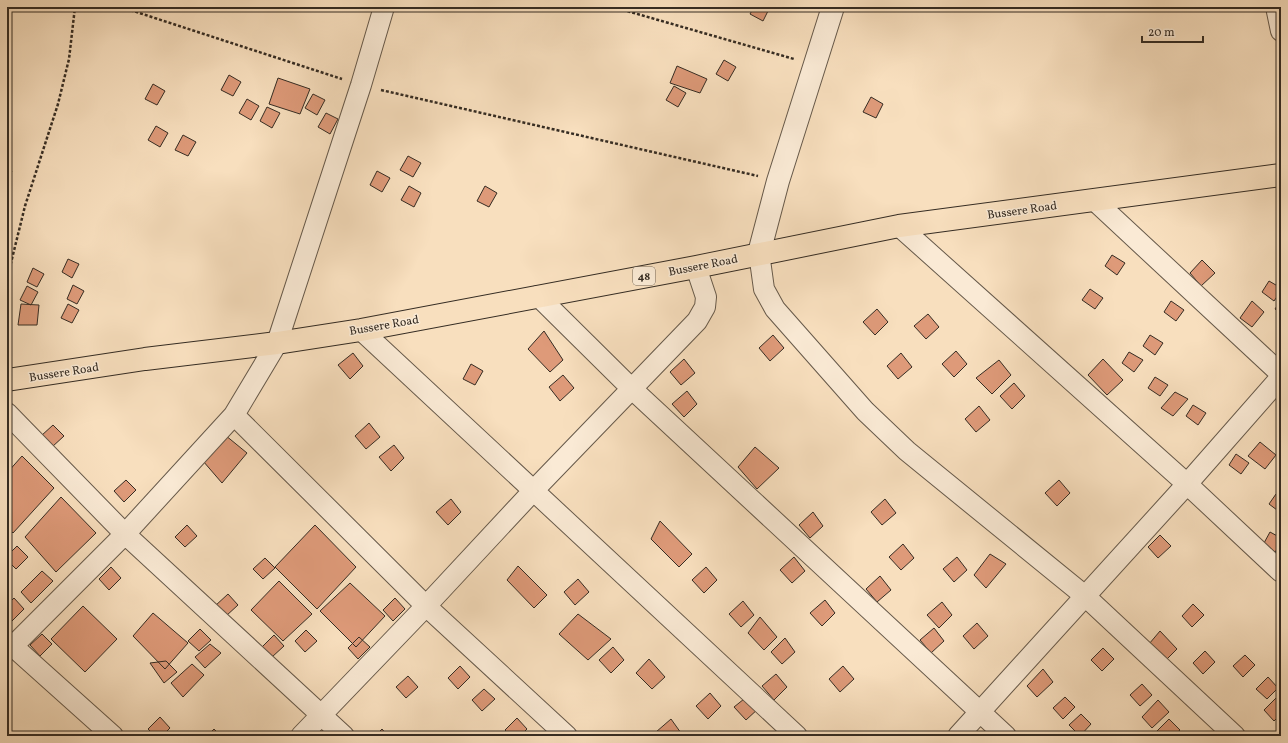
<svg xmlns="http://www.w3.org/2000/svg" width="1288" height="743" viewBox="0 0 1288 743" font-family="Vollkorn,serif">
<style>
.building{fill:#de9a79;stroke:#352c23}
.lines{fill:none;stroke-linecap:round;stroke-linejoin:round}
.minor-casing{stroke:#66594a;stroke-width:22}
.tertiary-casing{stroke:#66594a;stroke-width:24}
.primary-casing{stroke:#352c23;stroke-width:24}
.path{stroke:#352c23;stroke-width:2.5;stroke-dasharray:3 2;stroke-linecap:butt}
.minor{stroke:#faead5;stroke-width:20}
.tertiary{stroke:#faead5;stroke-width:22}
.primary{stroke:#f8dfbe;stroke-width:22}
.labels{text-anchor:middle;stroke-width:3;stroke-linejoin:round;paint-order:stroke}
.shield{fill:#faead5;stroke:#706558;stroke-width:1}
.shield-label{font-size:11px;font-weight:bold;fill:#352c23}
.street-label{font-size:12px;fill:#352c23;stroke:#faead5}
</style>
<rect width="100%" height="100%" fill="#f8dfbe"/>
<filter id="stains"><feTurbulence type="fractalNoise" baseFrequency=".005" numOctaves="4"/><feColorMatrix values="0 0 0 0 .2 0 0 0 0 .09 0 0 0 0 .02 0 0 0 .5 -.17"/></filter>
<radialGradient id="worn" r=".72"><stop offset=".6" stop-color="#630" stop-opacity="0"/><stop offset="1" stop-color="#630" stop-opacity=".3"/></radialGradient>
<path class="building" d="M754,7H770L763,21L750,14Z
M724,60L736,67L728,81L716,74Z
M677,66L707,79L700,93L670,83Z
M229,75L241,82L233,96L221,90Z
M278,78L310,89L300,114L269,104Z
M153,84L165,91L157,105L145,99Z
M674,86L686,93L678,107L666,100Z
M313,94L325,100L317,115L305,108Z
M871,97L883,104L876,118L863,112Z
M247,99L259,106L251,120L239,113Z
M267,107L280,113L272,128L260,121Z
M326,113L338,119L330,134L318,127Z
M156,126L168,133L160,147L148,140Z
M183,135L196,142L188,156L175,150Z
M408,156L421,163L413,177L400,170Z
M7,168L12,171L7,179Z
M377,171L390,178L382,192L370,185Z
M409,186L421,193L414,207L401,200Z
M485,186L497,193L489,207L477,201Z
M1112,255L1125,263L1117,275L1105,266Z
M68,259L79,264L72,278L62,272Z
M1202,260L1215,273L1201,286L1190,273Z
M33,268L44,274L37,287L27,282Z
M1269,281L1281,288V291L1274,301L1262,292Z
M73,285L84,291L77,304L67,299Z
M27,286L38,292L31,305L20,300Z
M1090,289L1103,298L1095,309L1082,300Z
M1281,300V313L1275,309Z
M1171,301L1184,310L1176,321L1164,312Z
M1252,301L1264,312L1252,327L1240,318Z
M21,304L39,305L37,325H18Z
M68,304L79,310L72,323L61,318Z
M877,309L888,322L875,335L863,322Z
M928,314L939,327L926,339L914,326Z
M544,331L563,360L550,372L528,349Z
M773,335L784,348L770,361L759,348Z
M1150,335L1163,343L1155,355L1143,346Z
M956,351L967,364L954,377L942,364Z
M1129,352L1143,360L1134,372L1122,363Z
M353,353L363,366L350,379L338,365Z
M901,353L912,367L898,379L887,366Z
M684,359L695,373L681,385L670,372Z
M1103,359L1123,380L1107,395L1088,375Z
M999,360L1011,375L992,394L976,378Z
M471,364L483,371L475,385L463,379Z
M563,375L574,388L560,401L549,387Z
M1155,377L1168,385L1160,396L1148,388Z
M1014,383L1025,396L1012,409L1000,396Z
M687,391L697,404L684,417L672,404Z
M1175,392L1188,399L1173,416L1161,408Z
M1193,405L1206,413L1198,425L1186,416Z
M979,406L990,420L976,432L965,419Z
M369,423L380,437L366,449L355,436Z
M53,425L64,436L52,447L41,436Z
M225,435L247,453L222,483L203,461Z
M1260,442L1276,455L1265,469L1248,456Z
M394,445L404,458L391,471L379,457Z
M755,447L779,468L757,489L738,467Z
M1236,454L1249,463L1241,474L1229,465Z
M22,456L54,488L13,533L7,527V473Z
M126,480L136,490L124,502L114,491Z
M1059,480L1070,493L1057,506L1045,493Z
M1276,494L1281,496V513L1269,504Z
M61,497L96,533L56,572L25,537Z
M451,499L461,512L448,525L436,512Z
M885,499L896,513L882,525L871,512Z
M813,512L823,526L810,538L799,525Z
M660,521L692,554L679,567L651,539Z
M187,525L197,536L185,547L175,537Z
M315,525L356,567L317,609L275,567Z
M1270,532L1281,538V544L1275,552L1264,543Z
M1160,535L1171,546L1158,558L1148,547Z
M903,544L914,558L901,570L889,557Z
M17,546L28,557L16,569L7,560V556Z
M990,554L1006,564L986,588L974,575Z
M794,557L805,571L792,583L780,570Z
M957,557L967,570L954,582L943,569Z
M265,558L275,568L263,579L253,569Z
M518,566L547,595L534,608L507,580Z
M111,567L121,578L109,590L99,579Z
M706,567L717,580L704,593L692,580Z
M42,571L53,581L31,603L21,592Z
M880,576L891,590L877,602L866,589Z
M578,579L589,592L575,605L564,592Z
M279,581L312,614L283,641L251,610Z
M350,583L385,616L356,647L320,611Z
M228,594L238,605L226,616L215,606Z
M14,598L24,609L12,621L7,615V605Z
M395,598L405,609L393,621L383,610Z
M825,600L835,613L822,626L810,613Z
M743,601L754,615L741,627L729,614Z
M942,602L952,615L939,628L927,615Z
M1193,604L1204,615L1192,627L1182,616Z
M83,606L117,639L85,672L51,639Z
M153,613L188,643L165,669L133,636Z
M578,614L611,639L588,660L559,634Z
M760,617L777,637L764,650L748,633Z
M977,623L988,636L974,649L963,636Z
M934,628L944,641L931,653L920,640Z
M200,629L211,640L199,651L188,641Z
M306,630L317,641L305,652L295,641Z
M1160,631L1177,649L1165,661L1149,644Z
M42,634L52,644L40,656L30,645Z
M274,635L284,646L272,657L262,647Z
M359,637L370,647L358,659L348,648Z
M785,638L795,652L782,664L771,652Z
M210,644L221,653L205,668L195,657Z
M613,647L624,660L611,673L599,660Z
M1103,648L1114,659L1102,671L1091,660Z
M1205,651L1215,662L1203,674L1193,663Z
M1245,655L1255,665L1243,677L1233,666Z
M649,659L665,677L652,689L636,673Z
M166,661L177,672L164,683L150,663Z
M192,664L204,675L183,697L171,683Z
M460,666L470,677L458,689L448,678Z
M843,666L854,679L840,692L829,679Z
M1043,669L1053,682L1037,697L1027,686Z
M776,674L787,687L774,700L762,686Z
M408,676L418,687L406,698L396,687Z
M1268,677L1278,688L1267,699L1256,689Z
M1142,684L1152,695L1140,706L1130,695Z
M484,689L495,699L482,711L472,700Z
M710,693L721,706L708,719L696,706Z
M749,695L759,708L746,720L734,707Z
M1065,697L1075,707L1063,719L1053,708Z
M1276,698L1281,704V714L1274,721L1264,710Z
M1158,700L1169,712L1152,728L1142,717Z
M1081,714L1091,724L1080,736L1069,725Z
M160,717L170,728L162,736H155L148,729Z
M517,718L527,729L520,736H511L505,730Z
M671,719L681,733L678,736H660L656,732Z
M1169,719L1180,730L1173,736H1163L1157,731Z
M97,727L107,736H90Z
M214,729L221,736H207Z
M382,729L388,736H375Z
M435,731L440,736H430Z
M1098,731L1103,736H1092Z"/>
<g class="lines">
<g class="minor-casing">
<path id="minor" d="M384,7L361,85L277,343L234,415L426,606L567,736
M1276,7L1281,31
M1094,200L1281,374
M899,226L1187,484L1281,572
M759,253L764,289L775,309L865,411L907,451L1085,596L1235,736
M538,296L631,388L1006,736
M361,330L797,736
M7,413L125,534L344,736
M7,641L113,736
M13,646L125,534L234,415
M301,736L426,606L533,491L697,321L705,307L706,297L696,267
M958,736L1187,484L1281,377"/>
</g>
<g class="tertiary-casing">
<path id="tertiary" d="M759,253L778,181L833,7"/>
</g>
<g class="primary-casing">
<path id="primary" d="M7,380L145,359L277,343L361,330L696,267L899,226L1281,175"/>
</g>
<path class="path" d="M121,7L342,79
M613,7L794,59
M381,90L758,176
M7,279L25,206L58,104L69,59L75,7"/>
<use href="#minor" class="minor"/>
<use href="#tertiary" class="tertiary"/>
<use href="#primary" class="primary"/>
</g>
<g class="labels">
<rect class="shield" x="633" y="267" width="22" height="18" rx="3"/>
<g class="shield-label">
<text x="644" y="280">48</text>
</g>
<g class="street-label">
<text transform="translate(1022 210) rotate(-8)" y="4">Bussere Road</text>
<text transform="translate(703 265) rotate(-11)" y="4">Bussere Road</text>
<text transform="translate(384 325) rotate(-10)" y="4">Bussere Road</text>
<text transform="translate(64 372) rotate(-9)" y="4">Bussere Road</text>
</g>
</g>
<rect width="1288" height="743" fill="none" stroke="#f8dfbe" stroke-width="24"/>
<rect x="8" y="8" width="1272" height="727" fill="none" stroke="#352c23" stroke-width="2"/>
<rect x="12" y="12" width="1264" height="719" fill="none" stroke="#352c23"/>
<path d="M1142 36v6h61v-6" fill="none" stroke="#352c23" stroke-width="2"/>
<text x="1148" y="36" font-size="12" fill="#352c23" stroke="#faead5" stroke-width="3" paint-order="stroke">20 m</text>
<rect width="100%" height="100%" filter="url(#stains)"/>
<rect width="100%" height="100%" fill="url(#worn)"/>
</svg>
